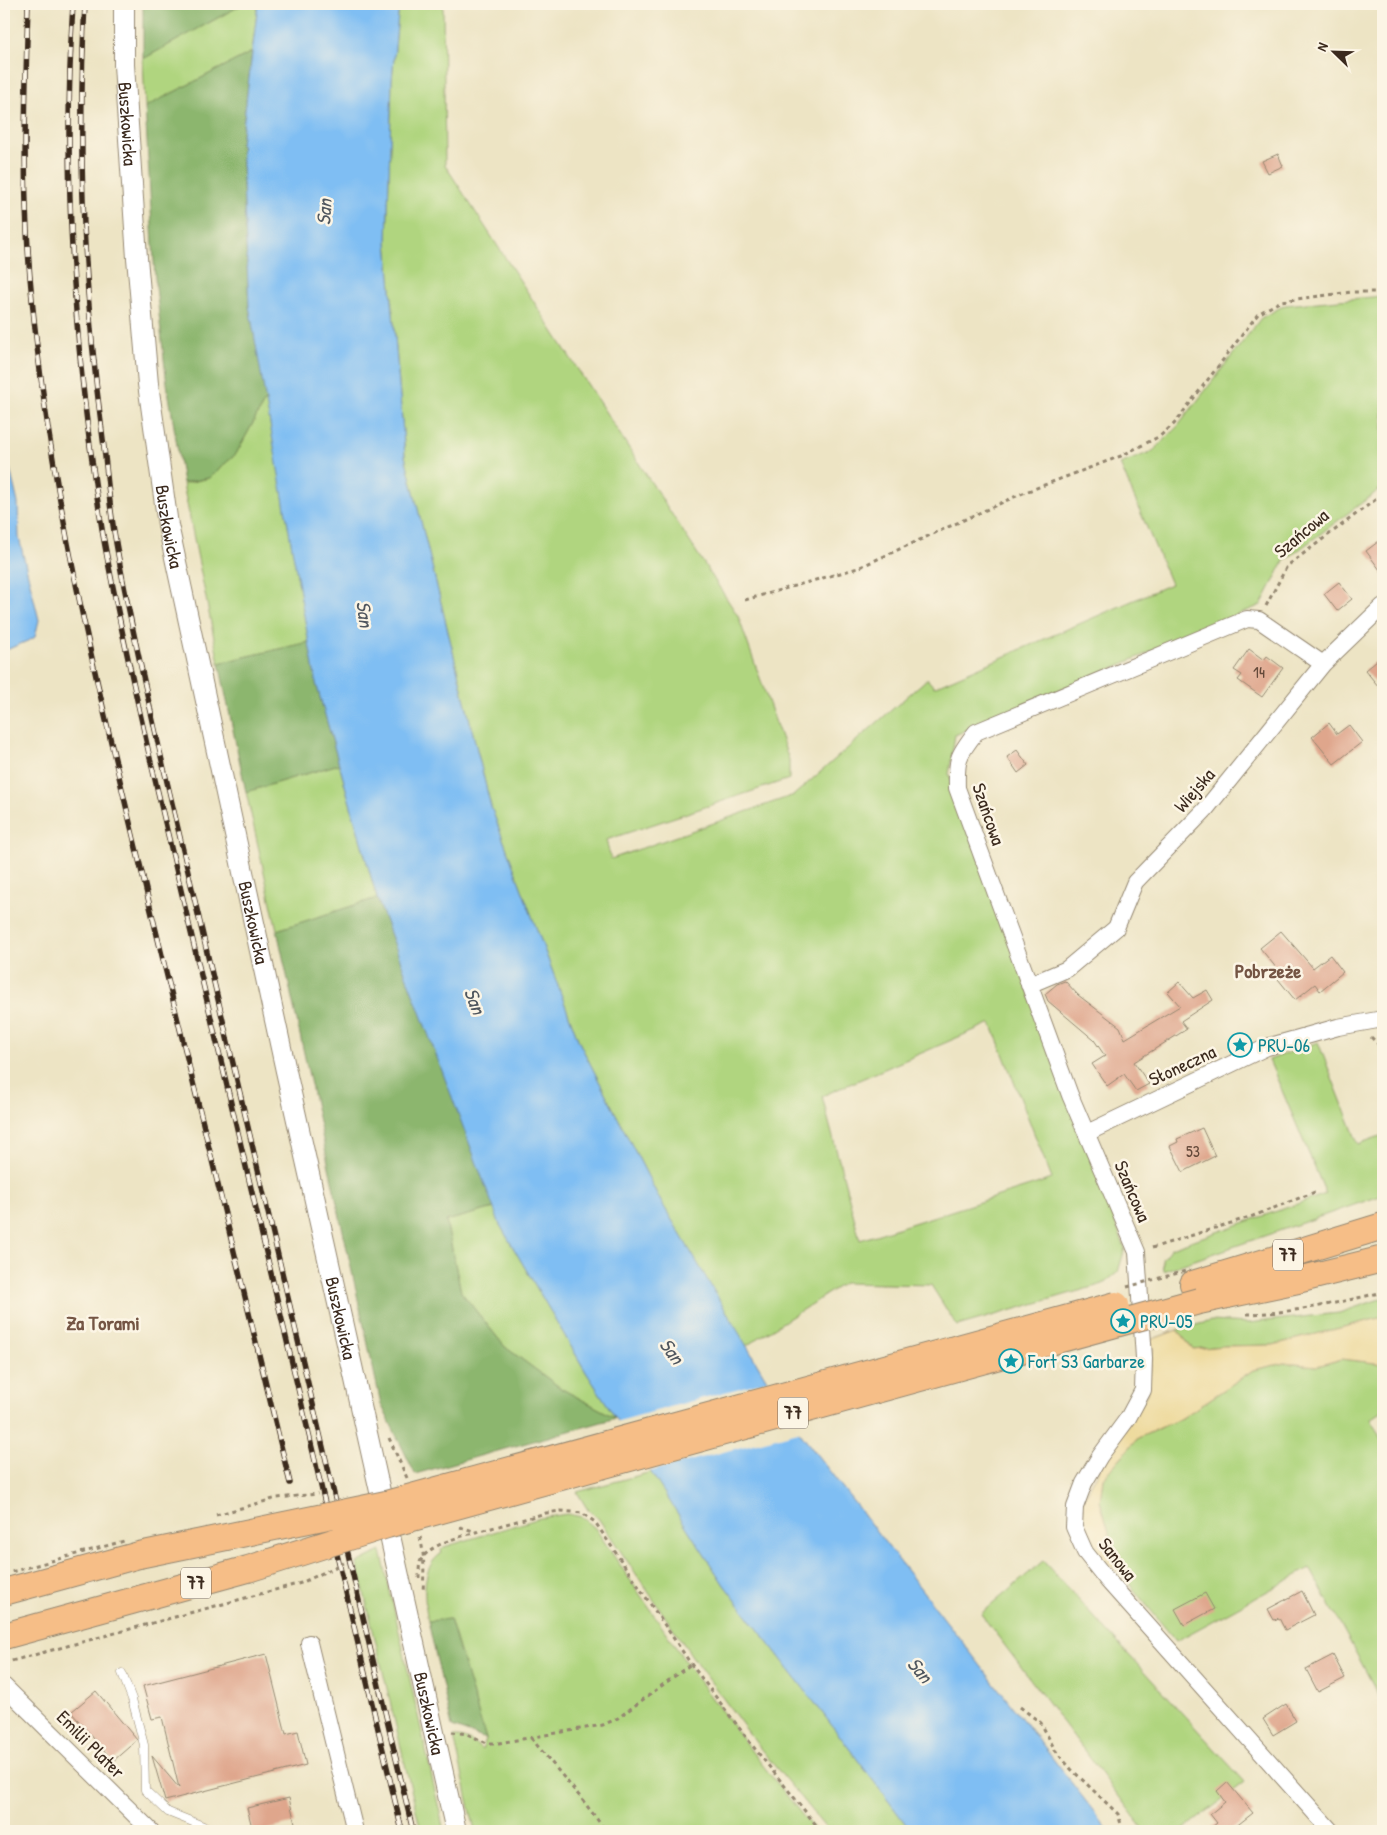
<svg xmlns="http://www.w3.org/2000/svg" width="1387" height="1835" viewBox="0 0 1387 1835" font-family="'Patrick Hand',sans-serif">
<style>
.green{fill:#b0d57f;stroke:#76804e;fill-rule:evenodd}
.forest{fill:#8cb66e;stroke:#647046}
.sand{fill:#eeda9e;stroke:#94825e}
.water{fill:#7fbef3;stroke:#5d7488}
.pier{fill:#ede4c4}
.building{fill:#dfa68c}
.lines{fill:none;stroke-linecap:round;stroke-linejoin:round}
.service-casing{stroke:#948771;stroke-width:9}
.minor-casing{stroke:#948771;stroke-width:18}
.tertiary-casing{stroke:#948771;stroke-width:22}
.trunk-casing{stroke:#948771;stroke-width:28}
.path{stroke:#948771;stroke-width:3;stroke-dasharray:4 4;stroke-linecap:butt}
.service{stroke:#fff;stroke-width:8}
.minor{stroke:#fff;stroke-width:16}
.tertiary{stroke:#fff;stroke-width:20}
.trunk{stroke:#f6be87;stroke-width:26}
.rail-casing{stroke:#3b2a1e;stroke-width:5.5}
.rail{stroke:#fcf5e5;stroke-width:4;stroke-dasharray:11;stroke-linecap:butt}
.trunk-bridge-casing{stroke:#948771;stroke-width:28;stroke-linecap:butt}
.path-bridge{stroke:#948771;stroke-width:3;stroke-dasharray:4 4;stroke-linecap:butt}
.trunk-bridge{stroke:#f6be87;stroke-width:26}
.labels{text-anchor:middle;stroke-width:5;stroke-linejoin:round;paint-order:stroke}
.number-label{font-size:16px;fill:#64493a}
.shield{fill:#fcf5e5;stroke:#75675a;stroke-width:1}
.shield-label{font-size:18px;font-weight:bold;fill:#3b2a1e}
.street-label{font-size:19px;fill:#3b2a1e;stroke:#fcf5e5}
.culture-label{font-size:19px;fill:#0d838f;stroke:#fcf5e5;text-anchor:start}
.water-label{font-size:20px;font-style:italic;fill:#4f565e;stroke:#fcf5e5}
.neighbourhood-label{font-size:20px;font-weight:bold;fill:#745544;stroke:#fcf5e5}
</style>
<rect width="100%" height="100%" fill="#fcf5e5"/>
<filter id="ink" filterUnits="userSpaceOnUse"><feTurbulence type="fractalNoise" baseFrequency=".02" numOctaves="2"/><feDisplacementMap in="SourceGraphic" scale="10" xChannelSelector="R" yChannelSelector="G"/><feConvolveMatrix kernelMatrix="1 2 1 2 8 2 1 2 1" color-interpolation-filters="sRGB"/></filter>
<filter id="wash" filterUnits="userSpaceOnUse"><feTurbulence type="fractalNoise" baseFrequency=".0096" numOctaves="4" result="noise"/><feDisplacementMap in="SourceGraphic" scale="20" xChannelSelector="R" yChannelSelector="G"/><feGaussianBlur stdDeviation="1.12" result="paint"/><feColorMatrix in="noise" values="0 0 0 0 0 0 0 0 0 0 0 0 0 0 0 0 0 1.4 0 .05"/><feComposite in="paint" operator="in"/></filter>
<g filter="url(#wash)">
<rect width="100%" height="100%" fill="#ede4c4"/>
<path class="green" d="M243,4H258L252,52L145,107L143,59Z
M399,4H443L445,165L738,616L789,760V779L606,840L611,859L794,795L927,679L934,687L1171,584L1120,464L1153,451L1178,426L1261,318L1285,305L1383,296V487L1284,561L1261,605L955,735L949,774L1073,1114L1125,1248L1118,1272L1103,1284L957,1326L931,1285L844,1283L746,1346L660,1200L579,1042L491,807L405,456L387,241L392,80ZM991,1023L1052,1179L860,1240L822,1096Z
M266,399L309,642L219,663L183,484L209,478L236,454Z
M339,764L377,898L277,930L246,792Z
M1318,1042L1358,1144L1383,1135V1195L1163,1271L1162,1259L1171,1248L1326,1194L1269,1060Z
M494,1208L500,1225L586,1372L616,1418L562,1389L505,1347L461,1292L446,1221Z
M1383,1298V1317L1273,1345L1223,1346L1193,1349L1177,1330L1211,1321L1248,1323L1339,1313Z
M1342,1359L1383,1364V1411L1371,1419L1383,1443V1703L1310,1568L1176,1641L1121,1574L1100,1501L1103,1478L1138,1438L1182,1418L1253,1370L1284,1363L1317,1366Z
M651,1472L724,1585L821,1711L911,1831H828L760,1748L696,1662L598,1518L588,1510L577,1492Z
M567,1514L582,1517L595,1528L696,1677L753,1753L815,1831H475L454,1737C465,1736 475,1743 482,1750L486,1739L450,1619L428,1621C424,1599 420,1567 442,1553L441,1550L444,1547L540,1518Z
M381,1551L444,1831H421L357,1563Z
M1043,1561L1245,1782L1182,1831H1145L981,1614Z"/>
<path class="forest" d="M143,4H243L143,59Z
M252,52L241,143L249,306L266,399L236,454L209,478L183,483L166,377L155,278L145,107Z
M309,642L316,683L339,764L246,792L219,663Z
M377,898L494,1208L446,1221L461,1292L505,1347L562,1389L616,1418L415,1474L381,1404L277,930Z
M450,1619L486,1739L452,1727L428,1621Z"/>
<path class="sand" d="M1383,1317V1364L1342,1359L1317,1366L1284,1363L1253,1370L1182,1418L1138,1438L1103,1478L1100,1501L1121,1574L1089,1548L1082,1522L1081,1504L1104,1461L1147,1394L1153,1349L1150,1340L1177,1330L1193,1349L1223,1346L1273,1345Z"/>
<path class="water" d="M258,4H399L392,80L387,241L405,456L491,807L579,1042L660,1200L793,1424L1109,1831H911L821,1711L724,1585L586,1372L500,1225L377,898L316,683L249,306L241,143Z
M4,444L18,503L19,538L39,620L35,637L32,639L4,651Z"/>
<path class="pier" d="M769,1380L802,1431L648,1472L615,1422Z"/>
<g id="blocks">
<path class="building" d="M1278,154L1283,166L1268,173L1262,161Z
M1383,538V574L1366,551Z
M1339,582L1352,599L1337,611L1324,594Z
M1249,649L1264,660L1267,656L1283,668L1262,697L1238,680L1242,675L1234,670Z
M1383,655V692L1365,670Z
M1329,723L1337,734L1349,725L1362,742L1334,764L1312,737Z
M1017,750L1028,765L1018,773L1007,757Z
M1281,931L1313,968L1330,955L1343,972L1320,991L1315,984L1295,1000L1278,979L1282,975L1260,948Z
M1065,981L1078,995L1120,1027L1125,1039L1180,1006L1168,992L1179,982L1193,998L1207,990L1213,1000L1181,1021L1187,1029L1134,1062L1149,1084L1136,1091L1124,1074L1107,1086L1092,1064L1105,1056L1094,1040L1048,1001L1045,994L1057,984Z
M1202,1128L1215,1156L1183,1172L1170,1146L1178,1142L1177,1139Z
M1302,1591L1314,1615L1285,1630L1279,1618L1274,1620L1268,1609Z
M1205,1593L1214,1609L1184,1625L1175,1609Z
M266,1654L286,1734L298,1731L306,1765L165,1801L152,1756L179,1788L162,1717L152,1719L143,1686Z
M1333,1655L1345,1678L1318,1692L1306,1669Z
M96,1691L137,1740L113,1761L71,1712Z
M1286,1704L1296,1721L1273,1735L1263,1719Z
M1227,1782L1253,1813L1230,1831H1207L1217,1823L1210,1814L1225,1802L1217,1791Z
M289,1798L295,1823L262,1831H253L247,1808Z"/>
</g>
</g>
<g filter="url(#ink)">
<use href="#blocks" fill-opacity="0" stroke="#948771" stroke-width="1"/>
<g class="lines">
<g class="service-casing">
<path id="service" d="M122,1673L132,1699L144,1745L145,1790L168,1812L203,1826L211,1831"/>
</g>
<g class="minor-casing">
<path id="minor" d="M1323,664L1259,620L1247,619L976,732C958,755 956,759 957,788L1070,1095L1137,1252L1144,1358L1143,1390L1128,1418L1100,1456L1084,1483L1075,1507L1074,1527L1085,1552L1108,1581L1331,1831
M1029,985L1067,969L1116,928L1135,882L1205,810L1323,664L1383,606
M1087,1133L1267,1047L1338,1027L1383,1019
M309,1643L355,1831
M4,1686L151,1831"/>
</g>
<g class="tertiary-casing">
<g id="tertiary">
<path id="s1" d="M124,4V65L137,258L148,384L168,525L286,1071L456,1831"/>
</g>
</g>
<g class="trunk-casing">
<path id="trunk" d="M1193,1284L1383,1226
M1199,1301L1298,1280L1383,1259
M4,1592L139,1555"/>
</g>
<path class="path" d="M745,600L858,568L1023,493L1121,456L1160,436L1174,424L1258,314L1281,301L1351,292H1383
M1266,606L1287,566L1383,494
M1371,1037L1378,1044L1383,1060
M1152,1248L1253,1216L1315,1192
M1247,1314C1295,1313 1337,1303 1383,1292
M389,1438L407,1478
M460,1527L477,1532L546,1513L561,1511L582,1513L595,1522L691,1664L755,1749L821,1831
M420,1537C425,1556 424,1573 423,1592
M419,1578C419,1573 419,1566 420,1562C428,1544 460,1537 476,1532
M1020,1707L1041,1723L1055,1750L1071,1769L1118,1814L1123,1831
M452,1732L467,1734L487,1743H499L603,1725L618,1718L691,1664
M531,1738L581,1798L606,1831"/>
<use href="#service" class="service"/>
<use href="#minor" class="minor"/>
<use href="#tertiary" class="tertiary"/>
<use href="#trunk" class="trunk"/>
<g class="rail-casing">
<path id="rail" d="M28,4C25,102 22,201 32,299C51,501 100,697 147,894C195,1090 243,1287 290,1483
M73,4C62,179 75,362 103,535C116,608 133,681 149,754L402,1831
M85,4C77,149 84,295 103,439C107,471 109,504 115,537C127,609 144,680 160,752L413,1831"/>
</g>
<use href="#rail" class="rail"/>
<g class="trunk-bridge-casing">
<path id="trunk-bridge" d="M139,1555L386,1504L1116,1305
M4,1636L248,1569L387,1525L1199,1301"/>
</g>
<path class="path-bridge" d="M1127,1287L1189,1270
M216,1515L277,1498L318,1494
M4,1574L124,1541
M4,1663L301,1583L344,1563"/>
<use href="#trunk-bridge" class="trunk-bridge"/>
</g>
</g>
<defs>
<g id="sight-ring" transform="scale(1.25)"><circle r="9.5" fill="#fcf5e5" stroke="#0f9aa8" stroke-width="1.5"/><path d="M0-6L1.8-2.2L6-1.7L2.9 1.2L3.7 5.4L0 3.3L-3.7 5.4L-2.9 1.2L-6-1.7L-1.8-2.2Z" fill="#0f9aa8"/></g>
</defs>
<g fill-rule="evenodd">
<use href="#sight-ring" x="1240" y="1045"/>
<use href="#sight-ring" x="1123" y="1321"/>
<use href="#sight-ring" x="1011" y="1361"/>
</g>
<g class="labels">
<g class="number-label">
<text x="1259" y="678">14</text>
<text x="1193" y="1157">53</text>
</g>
<g class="shield">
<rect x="1273" y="1239.5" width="30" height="31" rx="4"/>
<rect x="778" y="1397.5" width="30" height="31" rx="4"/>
<rect x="181" y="1567.5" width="30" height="31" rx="4"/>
</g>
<g class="shield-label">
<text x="1288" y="1261">77</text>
<text x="793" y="1419">77</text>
<text x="196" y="1589">77</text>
</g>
<g class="street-label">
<text dy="7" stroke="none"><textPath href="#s1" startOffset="120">Buszkowicka</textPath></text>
<text dy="7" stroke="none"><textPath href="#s1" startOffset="525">Buszkowicka</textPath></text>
<text transform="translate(1301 533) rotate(-40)" y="7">Szańcowa</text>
<text transform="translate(1194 790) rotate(-49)" y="7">Wiejska</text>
<text transform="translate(989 814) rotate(71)" y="7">Szańcowa</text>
<text dy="7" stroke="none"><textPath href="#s1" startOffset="930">Buszkowicka</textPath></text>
<text transform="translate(1182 1065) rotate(-25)" y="7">Słoneczna</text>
<text transform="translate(1133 1191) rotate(67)" y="7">Szańcowa</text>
<text dy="7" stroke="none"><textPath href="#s1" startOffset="1335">Buszkowicka</textPath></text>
<text transform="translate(1118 1559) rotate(52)" y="7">Sanowa</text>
<text dy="7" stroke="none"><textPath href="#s1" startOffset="1740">Buszkowicka</textPath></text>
<text transform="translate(91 1744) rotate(45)" y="7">Emilii Plater</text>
</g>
<g class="culture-label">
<text x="1258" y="1052">PRU-06</text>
<text x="1140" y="1328">PRU-05</text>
<text x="1028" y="1368">Fort S3 Garbarze</text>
</g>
<g class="water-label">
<text transform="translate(324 212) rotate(-87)" y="7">San</text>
<text transform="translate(365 614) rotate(82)" y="7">San</text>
<text transform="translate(475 1001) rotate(69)" y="7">San</text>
<text transform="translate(672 1351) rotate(53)" y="7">San</text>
<text transform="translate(920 1670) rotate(50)" y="7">San</text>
</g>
<g class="neighbourhood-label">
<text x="1268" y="978">Pobrzeże</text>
<text x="103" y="1330">Za Torami</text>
</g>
</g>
<rect width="1387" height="1835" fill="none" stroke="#fcf5e5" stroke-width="20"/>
<g transform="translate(1334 52) rotate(293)" stroke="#fcf5e5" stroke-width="4" paint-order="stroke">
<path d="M0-4L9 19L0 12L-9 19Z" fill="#3b2a1e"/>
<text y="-8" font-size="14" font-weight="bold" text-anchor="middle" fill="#3b2a1e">N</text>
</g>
</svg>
